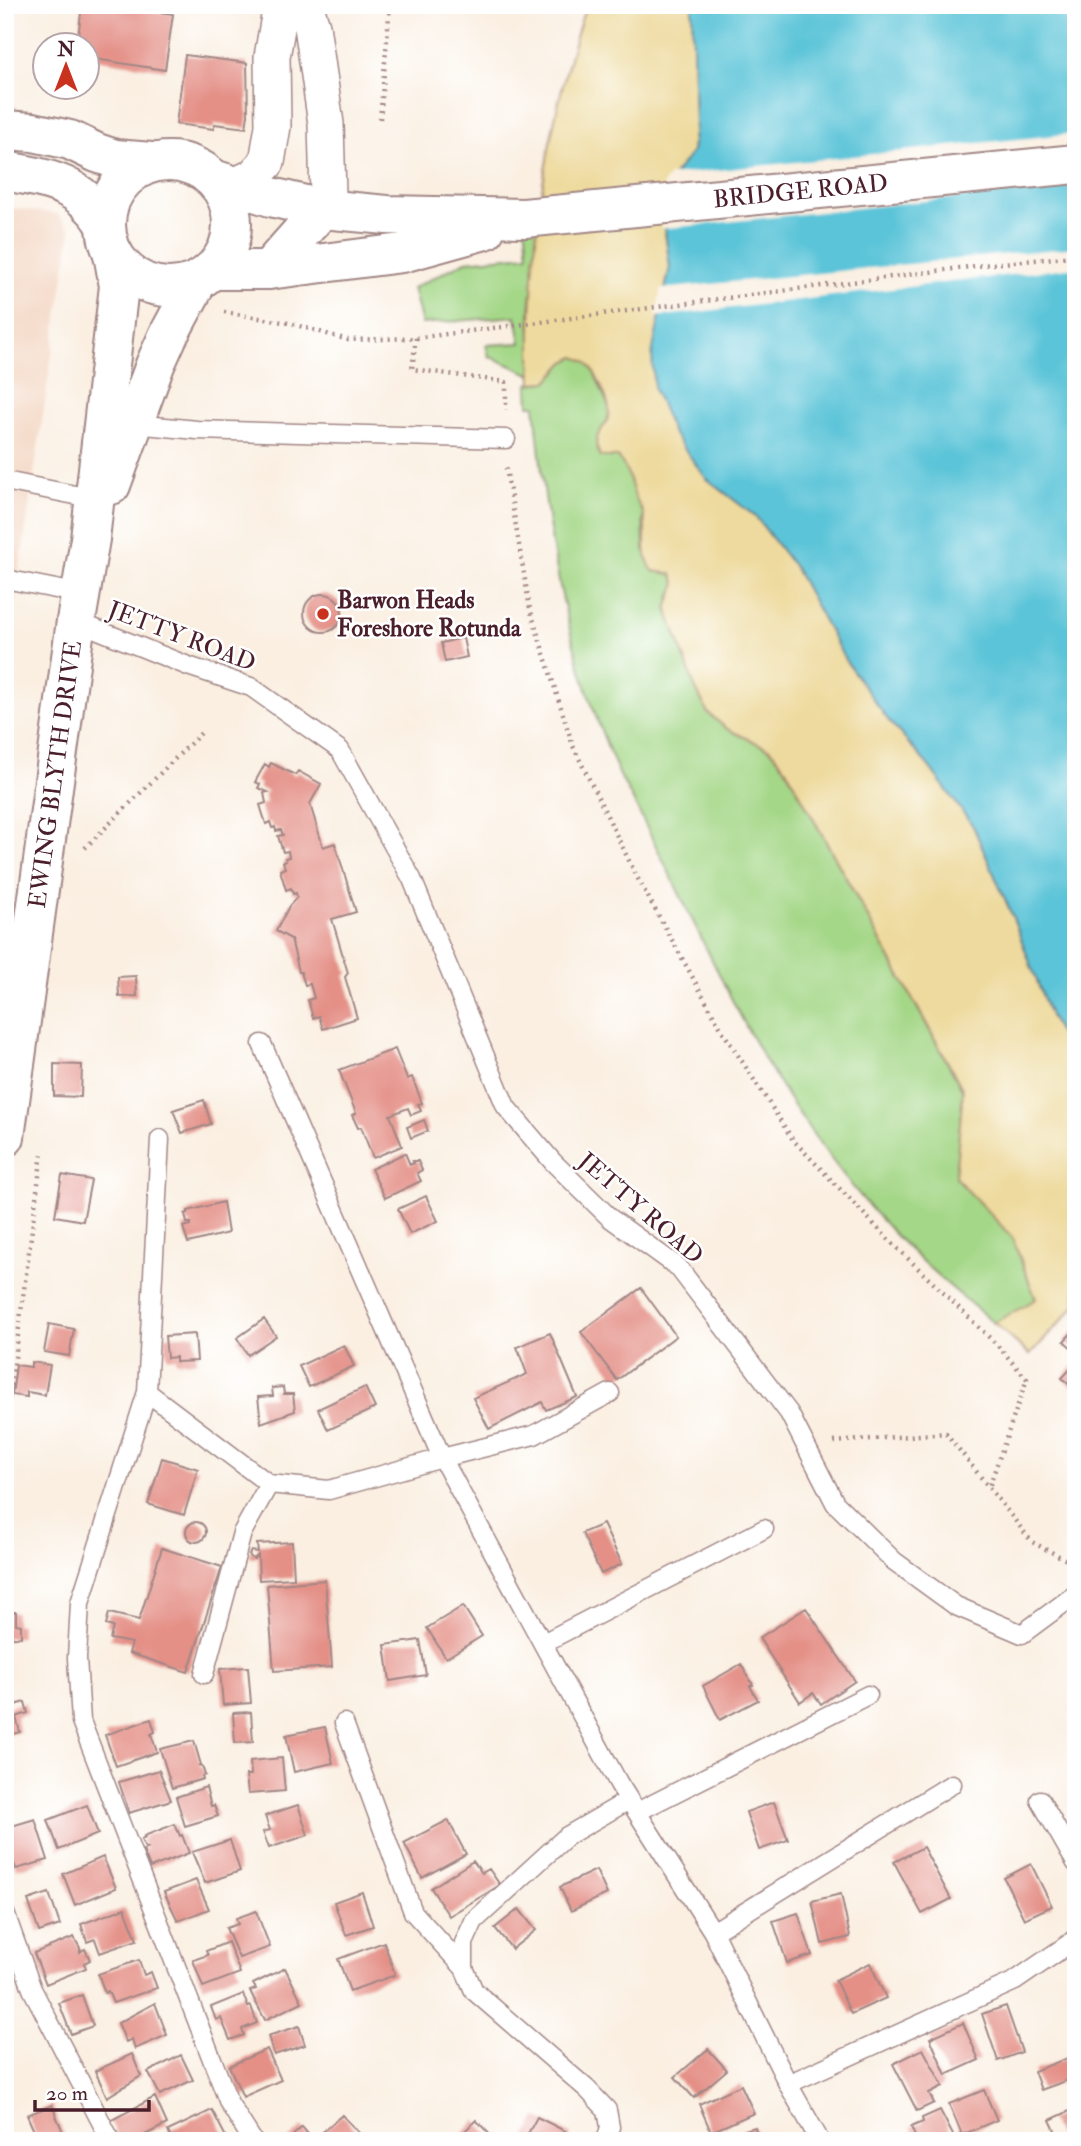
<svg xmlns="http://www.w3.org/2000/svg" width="1081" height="2146" viewBox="0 0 1081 2146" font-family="'IM FELL Double Pica',serif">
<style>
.built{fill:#f3d4bf}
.green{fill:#a4d787;stroke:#777b59;stroke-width:2}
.sand{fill:#eeda9e;stroke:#9c7c64;stroke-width:2}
.water{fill:#5cc4d8;stroke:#537282;stroke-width:2}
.pier{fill:#faefe1}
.building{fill:#e49087}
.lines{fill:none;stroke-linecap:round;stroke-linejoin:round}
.lane-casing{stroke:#a28786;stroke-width:21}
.street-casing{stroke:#a28786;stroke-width:38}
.secondary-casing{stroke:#a28786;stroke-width:42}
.path{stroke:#a28786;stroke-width:4.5;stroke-dasharray:2 5;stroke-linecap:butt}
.lane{stroke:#fff;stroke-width:18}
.street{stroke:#fff;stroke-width:35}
.secondary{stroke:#fff;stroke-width:38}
.poi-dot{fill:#c8321e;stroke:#fff;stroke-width:2.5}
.labels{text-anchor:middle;stroke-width:5;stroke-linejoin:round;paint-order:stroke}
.street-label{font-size:24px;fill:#4a1f2b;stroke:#fff}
.poi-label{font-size:24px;font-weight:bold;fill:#4a1f2b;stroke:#fff;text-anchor:start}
</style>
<rect width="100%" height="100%" fill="#fff"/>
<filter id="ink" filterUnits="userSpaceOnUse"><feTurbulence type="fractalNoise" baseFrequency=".0143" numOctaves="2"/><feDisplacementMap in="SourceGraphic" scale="14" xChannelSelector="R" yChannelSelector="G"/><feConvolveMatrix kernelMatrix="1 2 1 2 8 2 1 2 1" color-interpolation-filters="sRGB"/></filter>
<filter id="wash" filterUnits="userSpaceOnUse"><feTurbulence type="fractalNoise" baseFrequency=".00686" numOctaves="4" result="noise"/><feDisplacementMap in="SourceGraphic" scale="28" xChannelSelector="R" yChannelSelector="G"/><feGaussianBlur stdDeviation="1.57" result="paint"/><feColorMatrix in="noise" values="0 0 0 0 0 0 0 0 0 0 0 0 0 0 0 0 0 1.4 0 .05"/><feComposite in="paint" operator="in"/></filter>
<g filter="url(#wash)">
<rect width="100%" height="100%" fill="#faefe1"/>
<path class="built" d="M5,207L57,214L71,230L13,613L5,612Z"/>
<path class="green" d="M541,201L530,311L532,375L489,356L486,345L521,343L516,316L422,324L413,288L466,261L528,255L523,202Z
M575,357L586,361L593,370L610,409L608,419L598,436L601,457H618L627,469L637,501L643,513L644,549L653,571L672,574L676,584L671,594L667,609L695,687L708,713L727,729L770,749L785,767L963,1091L955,1177L1012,1237L1036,1300L994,1323C960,1295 926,1267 895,1235C836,1173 780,1091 740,1015C722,981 705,946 688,911C673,880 657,848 641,816C634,801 624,785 617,769C566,654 546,530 535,405H529L528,384L547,382L565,362Z"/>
<path class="sand" d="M586,5H692L695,124L692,152L681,167L665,234L670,267L662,302L706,478L756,517L795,568L846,661L888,720L928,765L973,826L1012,915L1051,1018L1076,1063V1305L1030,1355L994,1323L1036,1299L1012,1237L955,1177L963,1090L785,767L770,749L727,729L708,713L695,687L667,609L676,584L672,574L653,571C639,552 649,532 643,512C641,507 637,502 635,497C630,481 628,470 618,457H601C587,432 609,431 609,411C610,402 593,366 585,361C582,359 578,358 575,357L565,362L547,382L532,383C526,256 546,126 586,5Z"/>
<path class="water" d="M692,5H1076V1063L1051,1018L1012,915L973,826L928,765L888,720L846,661L795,568L756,517L706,478L672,432L654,389L652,354L670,267L662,208L667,183L692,152L695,124Z"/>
<path class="pier" d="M1076,133V185L661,229L659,208L664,182L670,175Z
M1076,247V267L656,317L661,289Z"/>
<g id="blocks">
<path class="building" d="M82,5H108L173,14L165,70L88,58V46H77Z
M185,55L247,63L248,115L246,128L214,124V129L176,124Z
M304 613a19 19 0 1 1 38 0a19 19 0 1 1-38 0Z
M463,638L467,657L445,662L441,643Z
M271,763L295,775L298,771L321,784L310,804L323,847L335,843L356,912L332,919L348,973L345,977L357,1018L323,1029L319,1016L313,1018L308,1000L314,998L310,984L305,985L301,972H299L291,939L276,931L289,906L297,897L296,893L293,894L291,888L286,890L280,870L285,868L283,862L286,861L285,858L289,857L288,851L283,852L278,836L283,835L281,830L276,831L275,827L272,828L270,822L266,824L260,805L266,803L264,793L268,792L258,788L260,784L255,782L265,764L269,767Z
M136,976L137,996L119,997L118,977Z
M395,1049L407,1079L412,1077L422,1103L418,1104L421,1111L411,1115L408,1108L390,1115L402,1146L373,1158L361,1127L358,1128L352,1115L356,1113L339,1070Z
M54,1064L82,1065L81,1097L54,1096Z
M204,1100L211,1124L182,1133L173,1110Z
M424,1120L428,1131L411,1138L407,1127Z
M405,1153L410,1165L414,1163L413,1161H418L422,1170L417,1173L421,1181L385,1198L371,1169Z
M62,1175L91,1180L83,1221L55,1216Z
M426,1196L438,1221L410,1234L398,1209Z
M223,1202L228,1233L188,1243L183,1227L191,1225V1223H187L185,1214L188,1213V1211Z
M641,1288L676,1336L617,1380L581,1332Z
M264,1319L276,1336L248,1355L237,1338Z
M49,1324L74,1329L69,1356L44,1352Z
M1076,1328V1352L1064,1341Z
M550,1333L577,1397L546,1410L542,1402L489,1429L473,1398L527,1374L517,1347Z
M195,1334L197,1361L176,1362V1357L167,1358L165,1336Z
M344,1345L354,1366L309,1387L299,1366Z
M31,1362L50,1365L45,1395L27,1392V1397L12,1395L16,1365L31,1367Z
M1076,1363V1391L1062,1378Z
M283,1387L284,1394H293L295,1411L261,1423L258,1397L273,1396L272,1388Z
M365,1387L375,1408L328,1430L318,1409Z
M162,1458L198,1469L184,1515L148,1504Z
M186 1532a10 10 0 1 1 20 0a10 10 0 1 1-20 0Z
M603,1524L622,1564L601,1574L582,1533Z
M292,1542L294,1578L259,1580L258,1555L254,1559L251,1558L249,1554L251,1551L258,1552L257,1544Z
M162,1548L222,1567L188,1672L129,1653L132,1643L110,1639L113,1627L106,1625L109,1613L139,1620Z
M325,1580L332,1667L274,1671L267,1585Z
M463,1606L482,1636L446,1658L427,1628Z
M806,1608L855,1681L821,1704L813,1693L800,1702L759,1638Z
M5,1612H16V1624L21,1625V1637L5,1638Z
M420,1640L426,1675L390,1681L385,1645Z
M741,1664L753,1685L750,1686L758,1700L720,1720L703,1686Z
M248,1667L251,1703L223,1705L220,1669Z
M25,1702L28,1713L16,1717L20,1732L5,1736V1708Z
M251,1712L253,1742L235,1743L233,1713Z
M151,1719L155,1732L151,1734L157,1752L116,1766L105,1735Z
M325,1727L333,1763L294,1772L286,1735Z
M194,1741L201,1765H198L202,1766L205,1775L202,1776L203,1779L172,1788L160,1749Z
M282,1758L285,1791L248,1794L246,1775H251L250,1761Z
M159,1770L171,1800L129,1813L119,1782Z
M206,1787L211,1806L214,1805L218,1816L185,1826L176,1797Z
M774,1802L788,1840L759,1850L746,1812Z
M87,1805L98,1834L59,1850L48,1820Z
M298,1805L308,1835L269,1848L263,1832L270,1830L265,1816Z
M35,1819L48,1860L16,1869L5,1835V1828Z
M448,1820L466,1854L422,1878L404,1843Z
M175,1824L180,1836L182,1835L189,1853L150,1868L143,1850L149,1848H145L141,1840L145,1838L144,1836Z
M230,1840L240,1871L205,1883L192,1852Z
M923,1847L951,1899L922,1914L894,1862Z
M103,1857L116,1888L75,1905L63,1874Z
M473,1861L482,1873L489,1869L500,1885L449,1916L431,1888Z
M1031,1864L1052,1906L1024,1919L1004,1878Z
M596,1870L607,1894L571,1911L560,1887Z
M196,1880L209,1909L178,1921L164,1892Z
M362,1892L373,1926L346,1935L334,1902Z
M49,1893L60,1925L39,1932L28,1900Z
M841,1894L850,1937L822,1944L812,1901Z
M125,1908L137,1940L100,1953L95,1939L87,1942L81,1924Z
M519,1909L536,1930L512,1949L495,1928Z
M256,1911L270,1947L239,1958L226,1928L238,1924L236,1918Z
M798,1913L812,1955L787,1963L773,1921Z
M74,1937L80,1948V1952L85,1949L90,1960L84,1963L86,1968L46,1984L34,1953Z
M228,1942L240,1973L203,1987L193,1960L208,1955L206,1951Z
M384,1942L395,1975L350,1991L338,1959Z
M139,1960L144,1975L151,1972L157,1988L113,2003L108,1991L105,1993L98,1974Z
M870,1963L886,1998L851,2014L835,1980Z
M285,1968L302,2002L265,2020L250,1991L256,1989L253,1984Z
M1076,1981V2002H1075L1069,1983Z
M243,1994L248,2007L251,2006L257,2023L242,2029L244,2035L230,2040L221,2018L216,2020L211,2007Z
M82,1995L93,2026L71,2034L59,2003Z
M155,2003L167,2035L135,2049L132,2039L126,2042L118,2023Z
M1006,2006L1022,2052L998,2061L982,2014Z
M963,2023L979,2060L946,2075L930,2038Z
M299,2026L305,2045L274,2055L268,2036Z
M267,2049L281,2080L243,2097L229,2066Z
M708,2049L727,2070L694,2098L675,2077Z
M923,2049L943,2086L929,2093L934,2103L917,2111L893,2064Z
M132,2054L141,2076L107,2097L95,2071Z
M181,2055L193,2080L160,2095L148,2072Z
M1073,2056L1076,2062V2077L1041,2090L1034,2071Z
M741,2085L754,2113L711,2132L699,2104Z
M984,2090L997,2120L962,2135L949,2104Z
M155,2097L167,2124L133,2141H120L110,2121Z
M52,2105L57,2118L67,2141H38L33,2129L27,2115Z
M1076,2108V2141H1060L1050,2120Z
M212,2110L227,2139L223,2141H172L168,2131Z
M940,2110L956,2141H917L911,2127L923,2122L922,2118Z
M342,2115L361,2135L355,2141H320L317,2137Z
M537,2117L571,2134L567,2141H524Z
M476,2120L496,2141H455Z
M302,2127L314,2141H287Z
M755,2127L759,2141H712V2140Z"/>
</g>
</g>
<g filter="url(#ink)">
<use href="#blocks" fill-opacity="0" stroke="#a28786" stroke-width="2"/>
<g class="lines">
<g class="lane-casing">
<path id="lane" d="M134,424L197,430L506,439
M5,481L95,499
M5,579L81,594
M76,621L188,666L251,687L340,750L412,879L506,1107L553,1162L610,1218L678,1267L789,1413L835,1503L894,1561L956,1606L1022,1634L1076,1594
M262,1044L442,1458L619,1784L713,1932L788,2084L820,2141
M160,1139L147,1392L269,1484L329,1490L442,1458L534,1435L610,1393
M147,1392L80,1603L77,1658L81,1721L229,2103L253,2141
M543,1643L764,1529
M204,1674L242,1533L269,1484
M344,1723L413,1912L464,1968
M1040,1800L1076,1863
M637,1812L868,1695
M5,1913L32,1989L111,2141
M713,1932L952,1784
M788,2084L1015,1981L1076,1939
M606,2141L610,2127L607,2110L587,2089L474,1991L464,1968V1943L474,1921L567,1836L629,1800"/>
</g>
<g class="street-casing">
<path id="street" d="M305,5L312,26L326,124L328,195L322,209
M236,185L253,177L267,162L273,126L272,57L281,5"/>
</g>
<g class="secondary-casing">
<g id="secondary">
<path d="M5,130L33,132L70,140L97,153L115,159L152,162"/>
<circle cx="169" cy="224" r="63"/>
<path d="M5,171C50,179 79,183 105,223"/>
<path id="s1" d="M216,180L271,197L322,209L387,215L524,218L1076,164"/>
<path d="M212,270H268L402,253L485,230"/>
<path d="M268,270L322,209"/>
<path d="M111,485L155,365L168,336L198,280"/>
<path id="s2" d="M5,1137L76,621L90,539L119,286L113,254"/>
</g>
</g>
<path class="path" d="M380,119L390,5
M224,312L289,323L348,340L416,338L992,264L1076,256
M416,338L412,369L506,382V410
M506,468L530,609L573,746L637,877L723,1032L793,1140L890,1241L997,1345L1027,1379L989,1487
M85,848L201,733
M5,1434L42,1153
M834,1442L946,1433L1032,1542L1076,1565"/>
<use href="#lane" class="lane"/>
<use href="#street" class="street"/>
<use href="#secondary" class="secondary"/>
</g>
</g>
<circle class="poi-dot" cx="323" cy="614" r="7"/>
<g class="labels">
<g class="street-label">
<text dy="8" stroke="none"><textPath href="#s1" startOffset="590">BRIDGE ROAD</textPath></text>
<text transform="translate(182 636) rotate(21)" y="8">JETTY ROAD</text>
<text dy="8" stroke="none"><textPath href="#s2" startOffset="366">EWING BLYTH DRIVE</textPath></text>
<text transform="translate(641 1208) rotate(41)" y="8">JETTY ROAD</text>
</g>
<g class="poi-label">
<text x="337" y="608">Barwon Heads<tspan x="337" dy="28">Foreshore Rotunda</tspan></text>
</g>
</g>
<rect width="1081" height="2146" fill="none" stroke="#fff" stroke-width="28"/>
<g transform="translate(66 66)"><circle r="33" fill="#ffffff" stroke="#b7a5aa" stroke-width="2"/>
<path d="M0-5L12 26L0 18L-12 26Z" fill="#c8321e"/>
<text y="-10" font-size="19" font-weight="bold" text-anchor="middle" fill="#4a1f2b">N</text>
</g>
<path d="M35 2100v10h114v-10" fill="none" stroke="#4a1f2b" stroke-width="3.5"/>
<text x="46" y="2100" font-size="21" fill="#4a1f2b" stroke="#ffffff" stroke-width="5" paint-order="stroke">20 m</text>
</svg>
